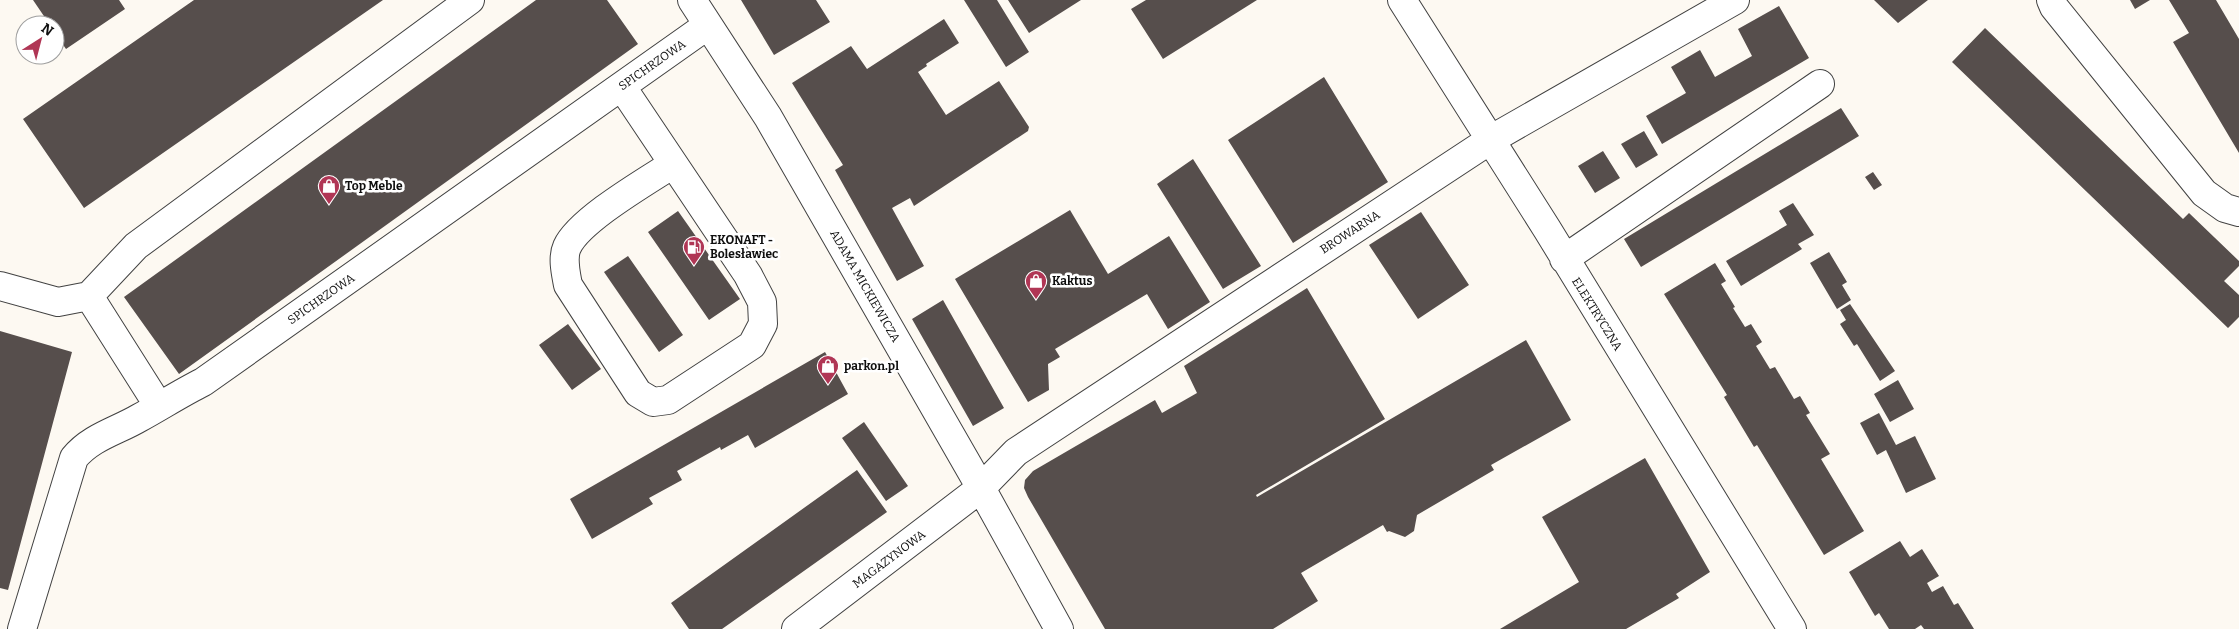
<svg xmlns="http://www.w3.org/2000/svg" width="2239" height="629" viewBox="0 0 2239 629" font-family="Bitter,serif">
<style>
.building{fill:#564e4c}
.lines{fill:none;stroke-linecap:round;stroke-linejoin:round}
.minor-casing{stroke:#424242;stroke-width:30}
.minor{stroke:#fff;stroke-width:28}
.labels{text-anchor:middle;stroke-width:5;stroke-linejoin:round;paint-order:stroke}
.street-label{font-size:12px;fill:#0f0f0f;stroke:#fff}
.poi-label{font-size:12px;font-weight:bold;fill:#0f0f0f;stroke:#fff;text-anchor:start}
</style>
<rect width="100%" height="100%" fill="#fdf9f2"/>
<path class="building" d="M33,0H119L125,9L66,49L55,33V25H50Z
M194,0H383L84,208L23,119Z
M536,0H607L638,44L179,374L124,297Z
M741,0H816L830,22L774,55Z
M964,0H997L1029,52L1006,67Z
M1008,0H1081L1029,33Z
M1146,0H1257L1163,59L1131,9Z
M1874,0H1928L1898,23Z
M2130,0H2150L2135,9Z
M2169,0H2216L2239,39V153L2173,42L2189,33Z
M1779,6L1809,58L1662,144L1646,116L1686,93L1671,67L1700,50L1715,77L1752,56L1738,29Z
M944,19L959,43L926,64L927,66L918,72L946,115L999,81L1029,127L1028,131L914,206L910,198L892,208L924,266L897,281L835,170L843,165L792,83L851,46L867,69Z
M1985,28L2183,219L2189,213L2239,261V266L2224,281L2239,295V317L2228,328L1952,62Z
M1324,77L1388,182L1293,243L1228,140Z
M1841,108L1859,136L1641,267L1624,239Z
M1644,131L1658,155L1636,168L1621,144Z
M1603,151L1620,178L1595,193L1578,166Z
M1193,159L1261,266L1223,289L1157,184Z
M1873,172L1882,185L1874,190L1865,177Z
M1793,203L1814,235L1798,244L1802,249L1741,286L1726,261L1787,225L1779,211Z
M1070,210L1108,274L1169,236L1210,302L1168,329L1147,294L1055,349L1060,357L1048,364L1049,390L1028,402L955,279Z
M678,211L740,299L709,320L648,232Z
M1421,212L1469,285L1418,319L1369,245Z
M1829,252L1847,282L1842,285L1851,300L1837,309L1810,263Z
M628,256L683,335L659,352L604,272Z
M1715,263L1726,281L1721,284L1735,307L1733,308L1745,327L1751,324L1762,342L1756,346L1770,369L1775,367L1794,399L1800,396L1810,413L1806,415L1830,454L1821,459L1864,531L1824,555L1757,445L1754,447L1724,397L1727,395L1664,294Z
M1307,288L1385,419L1256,495L1257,497L1526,340L1571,420L1491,465L1494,470L1417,515L1414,531L1405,537L1389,531L1387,532L1383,525L1301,573L1318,601L1273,629H1105L1028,497L1024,488L1025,480L1033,471L1155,400L1162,413L1197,393L1184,366Z
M943,300L1004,408L973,426L912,319Z
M1850,304L1895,371L1880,381L1857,344L1854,346L1840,324L1846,320L1840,310Z
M568,324L601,369L572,390L539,345Z
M0,331L72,352L8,590L0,588Z
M825,352L848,394L755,448L748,435L721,450L720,447L677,471L682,480L649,498L653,504L592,539L570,499Z
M1898,380L1914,409L1890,422L1874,394Z
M1879,413L1896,445L1915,436L1936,479L1906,493L1886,450L1877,455L1860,423Z
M864,422L908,486L886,501L842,438Z
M1645,458L1710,572L1676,594L1679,598L1626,629H1500L1579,582L1542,517Z
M857,470L887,512L722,629H689L671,603Z
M1900,541L1910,557L1922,549L1939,576L1927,583L1932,592L1943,586L1954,605L1958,603L1974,629H1924L1921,625L1915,629H1889L1879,613L1875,616L1849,572Z"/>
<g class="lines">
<g class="minor-casing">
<path id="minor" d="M692,0L768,117L981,488L1059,629
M1402,0L1547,229L1792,629
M2051,0L2054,7L2204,193L2225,208L2239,212
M622,87L748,275L762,302L763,324L752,345L668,400L653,402L638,393L568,285C566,274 562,258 567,247C579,220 647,181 673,164
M1564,259L1820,84
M0,286L58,302L89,296
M158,405L89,296L136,246L470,0
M22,629L74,458C91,437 117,431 139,418C161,406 181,393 203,382L708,25
M796,629L981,488L1016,452L1490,140L1735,0"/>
</g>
<use href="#minor" class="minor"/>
</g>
<defs>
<g id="shop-pin" transform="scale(1.125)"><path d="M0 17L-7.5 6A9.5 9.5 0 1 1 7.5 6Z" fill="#b03655" stroke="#fff"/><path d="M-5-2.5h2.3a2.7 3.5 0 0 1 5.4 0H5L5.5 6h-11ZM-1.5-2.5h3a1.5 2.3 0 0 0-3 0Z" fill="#fff"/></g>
<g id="fuel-pin" transform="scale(1.125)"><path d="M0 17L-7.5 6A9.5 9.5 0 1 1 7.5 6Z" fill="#b03655" stroke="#fff"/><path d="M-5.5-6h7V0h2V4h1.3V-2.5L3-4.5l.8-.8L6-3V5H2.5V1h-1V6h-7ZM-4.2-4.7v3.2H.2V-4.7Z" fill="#fff"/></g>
</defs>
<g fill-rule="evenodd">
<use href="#shop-pin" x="329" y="186"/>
<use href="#fuel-pin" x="694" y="247"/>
<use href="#shop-pin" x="1036" y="281"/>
<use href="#shop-pin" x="828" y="366"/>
</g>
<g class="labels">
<g class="street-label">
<text transform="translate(652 65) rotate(-35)" y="4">SPICHRZOWA</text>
<text transform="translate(1350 232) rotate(-33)" y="4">BROWARNA</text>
<text transform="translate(865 286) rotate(60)" y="4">ADAMA MICKIEWICZA</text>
<text transform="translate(321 299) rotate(-35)" y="4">SPICHRZOWA</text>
<text transform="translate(1597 314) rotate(58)" y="4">ELEKTRYCZNA</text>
<text transform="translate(889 559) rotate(-37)" y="4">MAGAZYNOWA</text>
</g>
<g class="poi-label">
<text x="345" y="190">Top Meble</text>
<text x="710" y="244">EKONAFT -<tspan x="710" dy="14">Bolesławiec</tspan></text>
<text x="1052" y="285">Kaktus</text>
<text x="844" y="370">parkon.pl</text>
</g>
</g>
<g transform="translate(40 40) rotate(36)"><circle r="24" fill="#ffffff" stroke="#9f9f9f"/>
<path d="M0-4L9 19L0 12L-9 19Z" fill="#b03655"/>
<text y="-8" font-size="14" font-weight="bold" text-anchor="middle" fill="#0f0f0f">N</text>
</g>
</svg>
